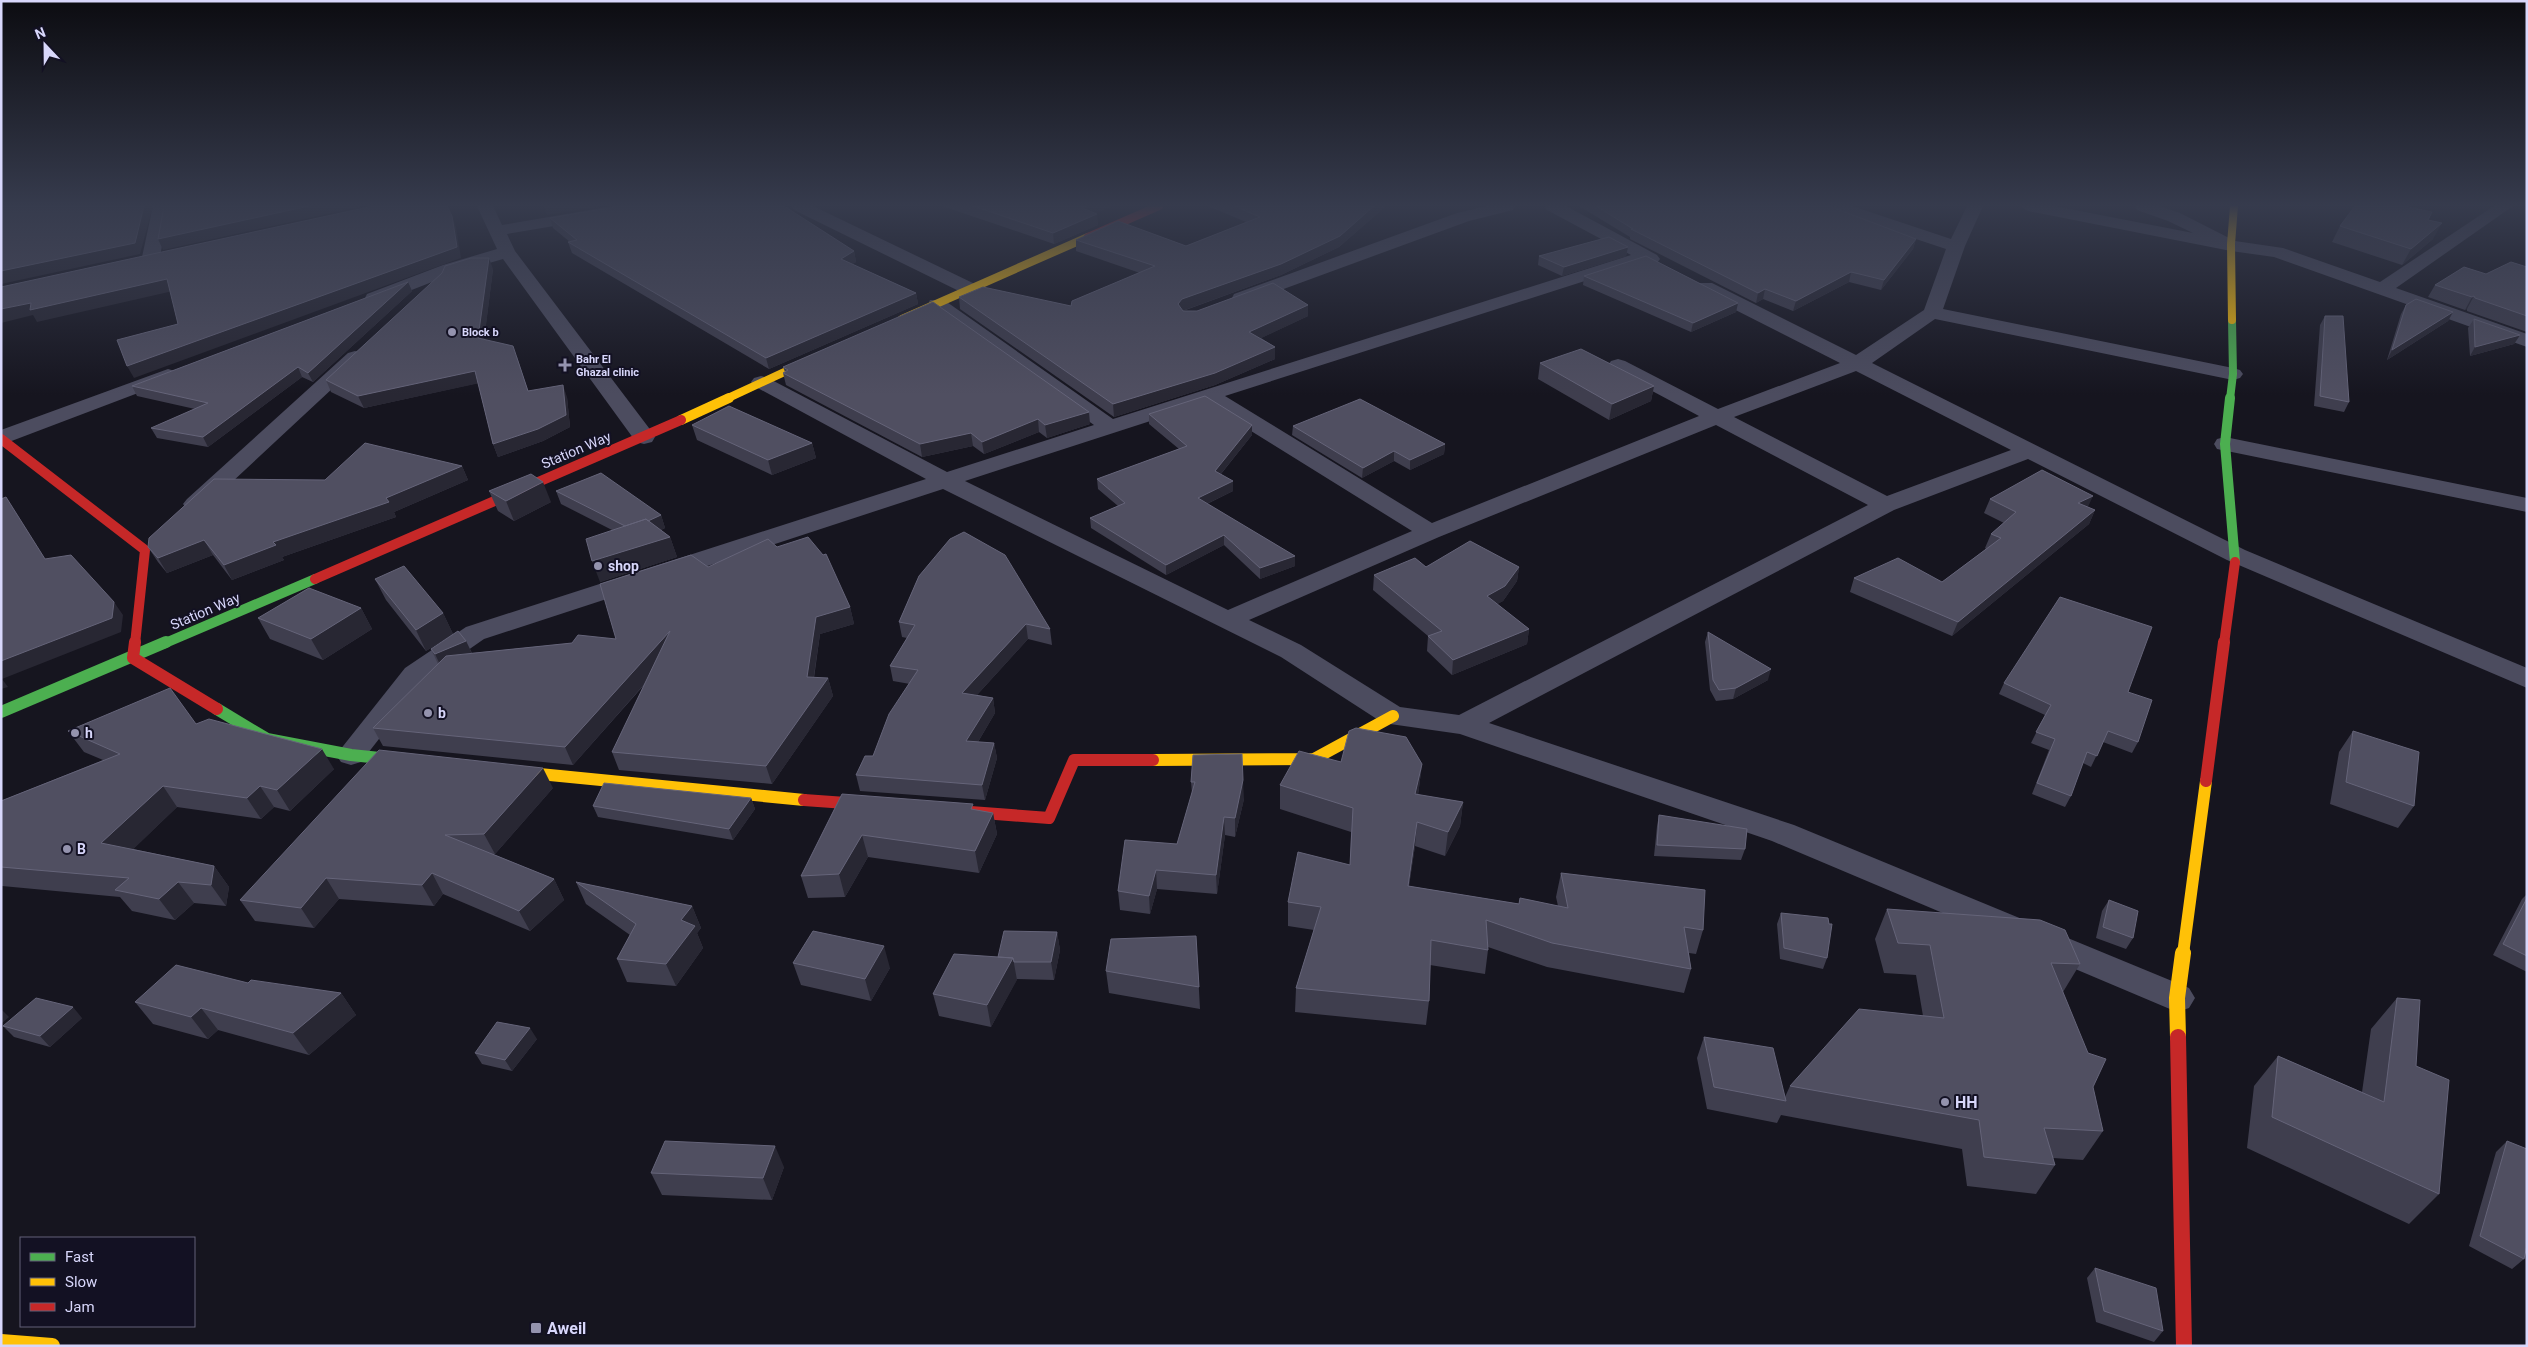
<svg xmlns="http://www.w3.org/2000/svg" width="2528" height="1347" viewBox="0 0 2528 1347" font-family="Roboto,sans-serif">
<style>
.lines{fill:none;stroke-linecap:round;stroke-linejoin:round}
.street{fill:#4c4c5f;fill-rule:evenodd}
.fast-far2{stroke:#4caf50;stroke-width:8}
.fast-far1{stroke:#4caf50;stroke-width:10}
.fast{stroke:#4caf50;stroke-width:12}
.slow-far3{stroke:#ffc107;stroke-width:8}
.slow-far2{stroke:#ffc107;stroke-width:10}
.slow-far1{stroke:#ffc107;stroke-width:12}
.slow{stroke:#ffc107;stroke-width:16}
.jam-far3{stroke:#c62828;stroke-width:8}
.jam-far2{stroke:#c62828;stroke-width:10}
.jam-far1{stroke:#c62828;stroke-width:12}
.jam{stroke:#c62828;stroke-width:16}
.wall{fill:#3f3e4e}
.shaded-wall{fill:#282733}
.building{fill:#504f61;stroke:#656479}
.poi-dot{fill:#9493ae;stroke:#131123;stroke-width:2}
.labels{text-anchor:middle;stroke-width:4;stroke-linejoin:round;paint-order:stroke}
.far-poi-label{font-size:11px;font-weight:bold;fill:#d8d7fb;stroke:#131123;text-anchor:start}
.street-label{font-size:14px;fill:#d8d7fb;stroke:#131123}
.poi-label{font-size:14px;font-weight:bold;fill:#d8d7fb;stroke:#131123;text-anchor:start}
.near-poi-label{font-size:16px;font-weight:bold;fill:#d8d7fb;stroke:#131123;text-anchor:start}
</style>
<rect width="100%" height="100%" fill="#16151f"/>
<g class="lines">
<path class="street" d="M153,206H169L160,257L157,261H145L142,257Z
M477,206H493L502,225L613,206H651L643,211L507,234L515,251L652,432L655,437L652,442L644,444L636,442L503,259L455,273L381,302H367L365,298L367,294L443,265L497,249Z
M792,206H813L977,285L979,289L977,293H963L794,210Z
M1487,206H1515L1513,210L1469,221L1248,302H1234L1232,298L1234,294L1457,213Z
M1545,206H1566L1657,255L1660,259L1657,263L1651,264L1644,262L1225,396L1432,523L1699,416L1611,369L1608,365L1611,361L1618,359L1625,361L1718,409L1840,363L1698,291L1696,287L1698,283H1712L1856,355L1924,310L1946,249L1829,210L1827,206H1852L1951,239L1967,206H1983L1965,246L1943,309L2233,368L2240,370L2243,374L2240,378L2233,380L1935,319L1872,363L2245,550L2527,668V688L2227,560L2028,459L1894,510L1489,723L1794,825L2189,988L2195,998L2189,1008L2177,1012L1772,841L1460,734L1383,723L1281,657L943,489L484,639L425,680L361,762L351,765L341,762L336,755L405,668L466,627L926,479L754,386L751,382L754,378L761,376L768,378L947,472L1094,425L930,308L928,304L930,300H944L1113,419L1631,255L1547,210ZM1856,371L2011,450L1887,496L1734,417ZM1206,403L1412,531L1228,610L965,481ZM1716,425L1868,505L1459,715L1400,707L1301,645L1249,620L1439,537Z
M2020,206H2054L2193,233L2168,221L2137,210L2135,206H2159L2180,213L2235,241L2283,248L2380,282L2494,206H2513L2396,288L2527,334V347L2274,257L2231,251L2028,211Z
M355,351L362,353L365,357L362,361L203,509L195,511L187,509L183,504L187,499L348,353Z
M168,369L175,371L178,375L175,379L1,445V430Z
M2225,437L2527,498V512L2217,449L2214,444L2217,439Z"/>
<path class="fast-far2" d="M2230,399L2233,374L2232,320"/>
<path class="fast-far1" d="M2230,398L2225,444L2235,562
M163,644L315,579"/>
<path class="fast" d="M217,709L267,739L351,755L409,761
M1,712L166,642"/>
<path class="slow-far3" d="M902,319L1088,237
M2232,320L2231,244L2234,206
M726,399L819,356"/>
<path class="slow-far2" d="M681,420L729,398"/>
<path class="slow-far1" d="M1153,760L1314,759L1393,716
M509,771L804,800
M2183,954L2206,781"/>
<path class="slow" d="M2178,1037L2177,998L2183,953
M1,1342L52,1346"/>
<path class="jam-far3" d="M1088,237L1159,206"/>
<path class="jam-far2" d="M1,439L145,550L135,644
M315,579L681,420
M2224,644L2235,562"/>
<path class="jam-far1" d="M135,642L133,658L217,709
M2206,781L2224,642
M804,800L874,805
M957,811L1049,818L1074,760H1153"/>
<path class="jam" d="M2178,1037L2184,1346"/>
</g>
<path class="wall" d="M942,206H1112L1096,213L1098,225L1054,244Z
M1208,206H1386L1339,247L1281,275L1183,311H1197L1308,305V316L1261,338L1275,347V359L1215,385L1114,417L960,309L959,297L1071,306L1140,273L1076,251V240L1186,246L1246,222Z
M1579,206H1829L1916,239L1913,249L1881,290L1849,282L1793,311L1763,299L1756,303L1630,239V237Z
M2432,212L2428,220L2433,239L2402,265L2332,242L2340,226Z
M550,218L854,251L856,262L852,264L916,293L918,304L769,369L572,253L568,242H570L553,228Z
M1628,247L1626,256L1562,276L1538,265L1539,256Z
M2527,267V332L2467,311V309L2465,310L2428,297L2435,285L2486,274Z
M493,269L484,339L517,357L528,391L567,397L570,427L543,441L498,457L493,444L478,383L364,408L331,392L326,380Z
M1584,276L1738,303L1736,312L1691,332L1583,285Z
M408,282L412,291L313,382L302,377L208,447L157,438L151,428L195,409L137,396L132,386Z
M2406,305L2453,312L2448,321L2387,360L2401,314Z
M2325,316L2349,402L2344,412L2314,406L2320,325Z
M2474,319L2520,335L2514,344L2470,356L2468,328Z
M1540,363L1654,386L1651,401L1609,420L1538,379Z
M783,367L1090,424L1047,438L1039,432L984,454L973,446L922,457L786,385L783,373L785,372Z
M1149,414L1252,435L1221,474L1233,491L1207,504L1295,556V566L1260,579L1224,545L1166,575L1091,528L1090,518L1118,506L1098,489L1097,479L1179,449L1149,424Z
M692,425L812,443L816,458L772,475L697,440Z
M1293,426L1445,444L1444,454L1410,470L1394,461L1362,478L1292,435Z
M462,466L468,480L394,512L396,517L282,557L284,560L232,580L213,555L167,573L158,562L148,547L325,480Z
M489,491L551,502L514,521L498,511Z
M556,491L661,515L665,528L661,530L670,537L677,557L600,582L612,530L561,504Z
M1990,499L2088,507L2095,510L2089,524L1952,636L1850,592L1854,578L1942,582L1986,549L1985,548L1991,534L2004,523L1984,513Z
M777,547L850,607L854,624L820,634L814,678H828L833,696L772,784L619,770L612,752L645,684L573,765L383,746L373,728L438,664L431,649L466,641L472,653L616,639L708,567Z
M1426,567H1519L1517,581L1503,601L1497,604L1529,629L1527,644L1452,675L1427,651L1428,636L1373,590L1374,575Z
M919,576L1050,629L1052,645L1028,639L977,695L993,698L995,713L978,742L994,743L997,758L985,800L860,791L856,775L873,756L910,684L893,681L890,666L907,638L902,637L899,622Z
M375,579L443,613L453,634L426,651L386,600Z
M361,608L372,629L323,660L270,639L258,618Z
M1708,632L1768,680L1733,699L1716,701L1710,690L1705,642Z
M2004,683L2128,692L2138,742L2132,753L2103,742L2091,767L2083,763L2071,796L2065,807L2032,794L2049,750L2031,743L2045,715L1999,694Z
M196,724L334,769L290,811L274,807L261,819L177,807L133,849L214,866L229,887L226,906L194,903L175,920L132,911L120,897L2,886L1,888V801L103,760L84,752L68,731Z
M2353,731L2414,806L2398,828L2330,804L2339,752Z
M1193,755L1244,799L1235,837L1225,835L1217,894L1157,889L1150,914L1120,910L1118,891L1177,844L1192,793L1191,782Z
M1341,762L1422,764L1418,795L1463,802L1460,826L1445,856L1415,846L1409,886L1519,904L1558,906L1556,897L1561,873L1703,930L1696,954L1689,953L1691,969L1684,993L1547,967L1488,947V950L1485,974L1430,965L1429,1001L1426,1025L1295,1012L1296,988L1314,930L1288,926V902L1350,865L1351,832L1280,809V785Z
M553,788L495,854H493L554,879L564,900L530,931L443,894L434,906L339,899L314,928L255,921L240,900Z
M842,794L993,813L997,834L979,873L868,857L845,897L808,898L801,876Z
M751,798L755,809L733,840L598,817L593,806Z
M1659,815L1745,849L1741,860L1654,856L1657,826Z
M576,882L692,906L701,928L697,933L703,948L676,986L627,982L617,959L630,935L586,904Z
M2527,894V972L2493,955L2522,899Z
M2109,900L2133,938L2126,949L2096,938L2102,911Z
M1887,909L2080,964L2063,992L2093,1087L2103,1131L2083,1160L2053,1158L2055,1165L2036,1194L1967,1186L1962,1149L1781,1115L1777,1123L1707,1109L1697,1058L1704,1037L1785,1097L1790,1086L1923,1016L1916,975L1884,973L1875,939Z
M1781,913L1827,958L1823,969L1780,959L1777,924Z
M1057,932L1060,950L1054,980L1017,979L991,1027L939,1016L933,994L998,957Z
M1196,936L1200,1009L1109,993L1106,971Z
M793,963L890,968L871,1001L801,985Z
M248,983L341,993L356,1015L309,1055L218,1030L208,1039L153,1024L135,1002Z
M2397,998L2416,1066L2439,1194L2409,1224L2247,1148L2254,1086L2278,1056L2362,1092L2371,1029Z
M82,1018L50,1047L14,1037L3,1026Z
M537,1039L512,1071L482,1064L475,1053Z
M2507,1141L2524,1259L2512,1269L2469,1246L2496,1152Z
M784,1167L772,1200L662,1195L651,1173Z
M2095,1268L2163,1331L2154,1342L2096,1322L2087,1278Z"/>
<path class="shaded-wall" d="M144,206H153L140,254L1,284V271Z
M309,206H363L163,250L158,239Z
M544,206H601L547,215Z
M1087,206H1112L1083,219L1082,208Z
M1374,206H1386L1339,247L1281,275L1182,311L1178,304L1182,299Z
M1097,214L1098,225L1054,244L1053,233Z
M452,216L456,227L461,258L134,378L127,366Z
M2442,223L2433,239L2402,265L2411,249Z
M1916,239L1913,249L1881,290L1884,280Z
M1628,247L1626,256L1562,276L1564,267Z
M854,251L856,262L843,270L841,259Z
M489,258L493,269L483,350L478,338Z
M1851,272L1849,282L1793,311L1796,301Z
M167,279L173,291L37,322L33,315L1,323V309L31,303Z
M408,282L412,291L313,382L308,373Z
M1765,289L1763,299L1756,303L1758,293Z
M916,293L918,304L769,369L766,358Z
M2474,296L2467,309L2465,310L2472,297Z
M1738,303L1736,312L1691,332L1693,323Z
M1308,305V316L1249,344V332Z
M2453,312L2448,321L2387,360L2392,350Z
M2520,335L2514,344L2470,356L2475,347Z
M1275,347V359L1215,385L1114,417L1113,404Z
M298,367L302,377L208,447L203,437Z
M475,371L480,383L364,408L358,396Z
M563,385L567,397L570,427L543,441L498,457L493,444Z
M1654,386L1651,401L1609,420L1612,404Z
M1089,412L1090,424L1047,438L1045,425Z
M1038,419L1039,432L984,454L982,442Z
M1252,425V435L1215,481V471Z
M971,433L973,446L922,457L920,444Z
M812,443L816,458L772,475L768,460Z
M1445,444L1444,454L1410,470V460Z
M1394,451V461L1362,478L1363,468Z
M462,466L468,480L394,512L396,517L282,557L284,560L232,580L224,565L273,542L386,498Z
M1233,481V491L1198,508V498Z
M543,482L551,502L514,521L506,501Z
M2093,496L2087,509L2078,503Z
M2095,510L2089,524L1952,636L1958,622Z
M661,515L665,528L636,542L631,529Z
M1224,535V545L1166,575V565Z
M670,537L677,557L600,582L592,561Z
M204,540L213,555L167,573L158,558Z
M1295,556V566L1260,579V568Z
M1519,567L1517,581L1503,601L1485,611L1487,596Z
M114,602L123,615L121,632L2,679L8,687L1,689V661Z
M850,607L854,624L820,634L811,695L807,677L816,617Z
M361,608L372,629L323,660L311,639Z
M443,613L453,634L426,651L416,630Z
M1026,624L1028,639L965,708L962,693Z
M1529,629L1527,644L1452,675L1453,660Z
M670,631L676,648L573,765L565,747Z
M466,641L476,662L445,675L435,654Z
M1771,669L1768,680L1733,699L1736,688Z
M828,678L833,696L772,784L766,766Z
M993,698L995,713L969,757L966,741Z
M994,743L997,758L985,800L982,785Z
M322,749L334,769L290,811L277,790Z
M1422,764L1419,788L1413,818L1415,794Z
M543,768L553,788L495,854L484,834Z
M1243,780L1244,799L1235,837V818Z
M163,786L177,807L118,864L101,843Z
M260,786L274,807L261,819L247,798Z
M751,798L755,809L733,840L729,829Z
M1463,802L1460,826L1445,856L1448,832Z
M993,813L997,834L979,873L975,851Z
M1224,817L1225,835L1217,894L1216,875Z
M1417,822L1415,846L1405,910L1408,886Z
M862,835L868,857L845,897L839,874Z
M214,866L229,887L226,906L211,885Z
M1156,870L1157,889L1150,914L1149,896Z
M432,873L443,894L434,906L422,885Z
M326,878L339,899L314,928L301,908Z
M554,879L564,900L530,931L519,911Z
M178,882L194,903L175,920L159,899Z
M692,906L701,928L697,933L703,948L676,986L666,964L681,920Z
M1057,932L1060,950L1054,980L1051,962Z
M884,946L890,968L871,1001L865,979Z
M1013,958L1017,980L991,1027L987,1005Z
M341,993L356,1015L309,1055L293,1033Z
M73,1007L82,1018L50,1047L40,1036Z
M201,1008L218,1030L208,1039L191,1017Z
M1,1009L9,1017L1,1024Z
M530,1028L537,1039L512,1071L505,1060Z
M775,1146L784,1167L772,1200L763,1178Z"/>
<path class="building" d="M1,206H144L135,243L1,271V214L3,213H1Z
M164,206H309L158,239Z
M373,206H447L452,216L457,247L127,366L117,340L178,324L167,279L30,310L31,303L1,309V287Z
M621,206H784L854,251L841,259L916,293L766,358L568,242L577,240L550,218Z
M973,206H1087L1082,208L1097,214L1053,233Z
M1234,206H1374L1340,236L1281,264L1182,299L1178,304L1183,311H1197L1273,283L1308,305L1249,332L1275,347L1215,373L1113,404L959,297L983,287L1071,306L1072,301L1155,266L1076,240L1118,221L1186,246L1260,217Z
M1596,206H1829L1916,239L1884,280L1851,272L1796,301L1765,289L1758,293L1631,229H1633Z
M2355,206H2404L2432,212L2428,220L2442,223L2411,249L2340,226Z
M1609,237L1628,247L1564,267L1539,256Z
M1646,256L1738,303L1693,323L1584,276Z
M471,258H489L478,338L513,346L528,391L563,385L566,415L538,429L493,444L475,371L358,396L326,380L442,273L445,266Z
M2511,262L2527,267V316L2475,298L2474,296L2472,297L2435,285L2464,267L2486,274Z
M408,282L308,373L298,367L203,437L151,428L208,403L132,386Z
M2416,299L2453,312L2392,350L2406,305Z
M933,302L1089,412L1045,425L1038,419L982,442L971,433L920,444L783,373L788,370L783,367Z
M2325,316H2343L2349,402L2320,396Z
M2474,319L2520,335L2475,347Z
M1581,349L1654,386L1612,404L1540,363Z
M1205,396L1252,425L1215,471L1233,481L1198,498L1295,556L1260,568L1224,535L1166,565L1090,518L1125,503L1097,479L1187,446L1149,414Z
M1360,399L1445,444L1410,460L1394,451L1363,468L1293,426Z
M729,406L812,443L768,460L692,425Z
M365,443L462,466L386,498L389,502L273,542L276,545L224,565L204,540L158,558L148,547L149,538L214,479L325,480Z
M2042,470L2093,496L2078,503L2095,510L1958,622L1854,578L1898,558L1942,582L2001,538L1991,534L2016,512L1990,499Z
M601,473L661,515L648,521L646,519L625,526L556,491Z
M531,474L543,482L506,501L489,491Z
M6,497L45,559L71,555L114,602L112,618L1,661V499Z
M646,519L670,537L592,561L586,539Z
M964,532L1005,555L1050,629L1026,624L962,693L993,698L966,741L994,743L982,785L856,775L865,756H873L889,714L918,670L890,666L915,625L899,622L919,576L950,539Z
M808,537L823,555L826,554L850,607L816,617L807,677L828,678L766,766L612,752L670,631L565,747L373,728L446,656L572,643L578,635L616,639L600,584L691,555L708,567L768,539L777,547Z
M1470,541L1519,567L1505,586L1487,596L1529,629L1453,660L1428,636L1442,631L1374,575L1415,558L1426,567Z
M404,566L443,613L416,630L375,579Z
M309,588L361,608L311,639L258,618Z
M2060,597L2152,627L2128,692L2152,700L2138,742L2108,731L2097,756L2087,752L2071,796L2037,783L2055,739L2036,732L2051,705L2004,683Z
M458,631L466,641L435,654L431,649Z
M1708,632L1771,669L1736,688L1719,690L1713,680Z
M170,688L196,724L209,719L322,749L277,790L260,786L247,798L163,786L101,843L214,866L211,885L178,882L159,899L115,890L129,878L1,867V801L120,754L68,731Z
M1356,728L1406,737L1422,764L1415,794L1463,802L1448,832L1417,822L1408,886L1519,904L1520,898L1568,908L1561,873L1705,890L1703,930L1684,927L1691,969L1552,943L1486,920L1488,950L1431,940L1429,1001L1296,988L1321,907L1288,902L1298,852L1350,865L1353,808L1280,785L1299,751L1341,762L1349,731Z
M2353,731L2419,752L2414,806L2346,782Z
M379,750L543,768L484,834L445,835L554,879L519,911L432,873L422,885L326,878L301,908L240,900Z
M1242,754L1243,780L1235,818L1224,817L1216,875L1156,870L1149,896L1118,891L1125,840L1177,844L1195,782H1191L1193,755Z
M604,783L751,798L729,829L593,806Z
M842,794L973,804L971,809L993,813L975,851L862,835L839,874L801,876Z
M1659,815L1747,829L1745,849L1657,845Z
M576,882L692,906L681,920L695,926L666,964L617,959L636,924Z
M2527,898V956L2503,944Z
M2109,900L2138,911L2133,938L2103,927Z
M1887,909L2040,920L2065,930L2080,964L2051,963L2088,1053L2106,1059L2093,1087L2103,1131L2044,1128L2055,1165L1984,1157L1979,1120L1790,1086L1859,1009L1944,1018L1930,945L1898,943Z
M1781,913L1828,918L1829,924H1832L1827,958L1784,948Z
M813,931L884,946L865,979L793,963Z
M1004,931L1057,932L1051,962H1014L1013,958L998,957Z
M1196,936L1199,987L1106,971L1111,939Z
M954,954L1013,958L987,1005L933,994Z
M176,965L248,983L251,980L341,993L293,1033L201,1008L191,1017L135,1002Z
M36,998L73,1007L40,1036L3,1026Z
M2397,998L2420,1000L2416,1066L2449,1080L2439,1194L2272,1117L2278,1056L2384,1102Z
M497,1022L530,1028L505,1060L475,1053Z
M1704,1037L1773,1048L1786,1101L1714,1087Z
M665,1141L775,1146L763,1178L651,1173Z
M2507,1141L2527,1149V1245L2524,1259L2480,1236Z
M2095,1268L2156,1288L2163,1331L2104,1311Z"/>
<linearGradient id="sky" x2="0" y2="1"><stop stop-color="#0c0c11"/><stop offset="0.52" stop-color="#363b4d"/><stop offset="1" stop-color="#363b4d" stop-opacity="0"/></linearGradient>
<rect width="2528" height="395" fill="url(#sky)"/>
<g class="poi-dot">
<circle cx="452" cy="332" r="5"/>
<path d="M562.5 357.5h5v5h5v5h-5v5h-5v-5h-5v-5h5z"/>
<circle cx="598" cy="566" r="5"/>
<circle cx="428" cy="713" r="5"/>
<circle cx="75" cy="733" r="5"/>
<circle cx="67" cy="849" r="5"/>
<circle cx="1945" cy="1102" r="5"/>
<rect x="530" y="1322" width="12" height="12" rx="2.5"/>
</g>
<g class="labels">
<g class="far-poi-label">
<text x="462" y="336">Block b</text>
<text x="576" y="363">Bahr El<tspan x="576" dy="13">Ghazal clinic</tspan></text>
</g>
<g class="street-label">
<text transform="translate(576 450) rotate(-23)" y="5">Station Way</text>
<text transform="translate(205 611) rotate(-23)" y="5">Station Way</text>
</g>
<g class="poi-label">
<text x="608" y="571">shop</text>
<text x="438" y="718">b</text>
<text x="85" y="738">h</text>
<text x="77" y="854">B</text>
</g>
<g class="near-poi-label">
<text x="1955" y="1108">HH</text>
<text x="547" y="1334">Aweil</text>
</g>
</g>
<rect width="2528" height="1347" fill="none" stroke="#d8d7fb" stroke-width="5"/>
<rect x="20" y="1237" width="175" height="90" fill="#131123" stroke="#626079"/>
<rect x="30" y="1253" width="25" height="8" fill="#4caf50" stroke="#626079"/>
<text x="65" y="1262" font-size="15" fill="#d8d7fb">Fast</text>
<rect x="30" y="1278" width="25" height="8" fill="#ffc107" stroke="#626079"/>
<text x="65" y="1287" font-size="15" fill="#d8d7fb">Slow</text>
<rect x="30" y="1303" width="25" height="8" fill="#c62828" stroke="#626079"/>
<text x="65" y="1312" font-size="15" fill="#d8d7fb">Jam</text>
<g transform="translate(45 45) rotate(338)" stroke="#131123" stroke-width="4" paint-order="stroke">
<path d="M0-4L9 19L0 12L-9 19Z" fill="#d8d7fb"/>
<text y="-8" font-size="14" font-weight="bold" text-anchor="middle" fill="#d8d7fb">N</text>
</g>
</svg>
